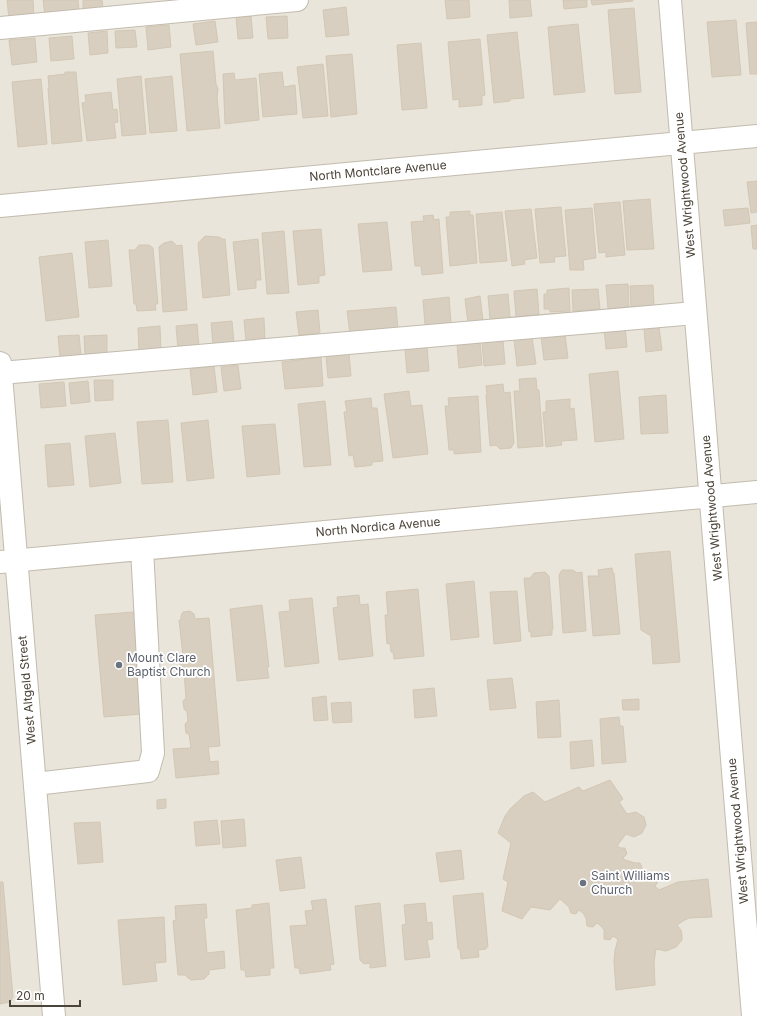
<svg xmlns="http://www.w3.org/2000/svg" width="757" height="1016" viewBox="0 0 757 1016" font-family="Inter,sans-serif">
<style>
.residential{fill:#eae5da}
.building{fill:#d8cfc1;stroke:#d3c7b4}
.lines{fill:none;stroke-linecap:round;stroke-linejoin:round}
.minor-casing{stroke:#c2bbae;stroke-width:24}
.minor{stroke:#fff;stroke-width:22}
.worship-dot{fill:#6b7280;stroke:#fff;stroke-width:1.5}
.labels{text-anchor:middle;stroke-width:3.5;stroke-linejoin:round;paint-order:stroke}
.street-label{font-size:12px;fill:#4b4439;stroke:#fff}
.worship-label{font-size:12px;fill:#5b616d;stroke:#fff;text-anchor:start}
</style>
<rect width="100%" height="100%" fill="#f6f3ec"/>
<path class="residential" d="M0,0H757V1016H0Z"/>
<path class="building" d="M7,0H33L34,17L9,19Z
M43,0H78L79,12L45,16Z
M83,0H102L103,8L83,10Z
M445,0H469L470,17L447,19Z
M509,0H530L532,16L510,18Z
M563,0H587V7L564,9Z
M591,0H633V1L592,5Z
M346,7L349,35L326,37L323,10Z
M634,8L641,92L615,94L608,10Z
M251,16L253,38L238,39L236,17Z
M287,16L288,38L268,39L266,17Z
M736,20L741,75L712,77L707,22Z
M215,21L218,42L196,45L193,24Z
M757,22V74H750L746,23Z
M578,24L585,92L554,95L548,27Z
M169,25L171,47L148,50L146,27Z
M135,30L137,47L116,48L115,31Z
M107,31L108,53L90,55L88,33Z
M517,32L524,98L510,99V101L494,103L487,35Z
M72,36L74,59L51,61L49,38Z
M35,38L37,62L12,65L9,40Z
M480,39L485,95L482,96V105L459,107V99L453,100L448,42Z
M421,43L427,108L402,110L397,45Z
M213,51L216,84L218,89L217,97L220,128L187,131L180,54Z
M352,54L357,114L331,117L326,56Z
M323,64L328,116L303,118L297,67Z
M65,72H76L82,141L52,144L48,88H49L48,76L65,74Z
M282,72L284,87L295,85L297,114L263,117L259,74Z
M234,73L235,80L256,78L259,120L225,124L223,74Z
M141,76L146,134L122,136L117,79Z
M172,76L177,131L150,133L145,79Z
M41,79L47,144L18,147L12,82Z
M111,92L113,110L117,109L118,122L114,123L116,138L87,141L82,103L86,102L85,95Z
M757,181V212L751,213L747,182Z
M650,199L654,249L627,250L623,201Z
M620,202L625,255L606,257V252L599,253L594,204Z
M561,207L566,256L554,257L555,262L540,263L535,209Z
M592,208L596,258L583,260L584,270H570L565,210Z
M748,208L750,223L725,226L723,210Z
M531,209L537,258L524,260L525,264L512,266L505,211Z
M470,211V215H473L477,263L450,266L446,217H450V212Z
M502,212L507,261L480,263L476,214Z
M433,215L434,220L439,219L443,273L422,275L421,266H415L411,222L424,221L423,216Z
M387,222L392,270L363,272L358,224Z
M757,225V249H753L751,226Z
M321,229L325,275L319,276V283L298,285L293,231Z
M284,231L289,293L267,294L262,233Z
M205,236L219,237L222,239H225L230,295L203,298L198,243Z
M258,239L261,280H256V288L238,290L233,242Z
M108,240L112,286L89,288L85,242Z
M172,241L177,246L182,245L187,310L163,312L159,247L164,243Z
M139,245H149L153,248L158,304H155L156,310L137,311L136,304H134L129,250H135Z
M72,253L79,317L46,321L39,257Z
M628,284L629,307L608,309L606,285Z
M653,285L654,306L631,307L630,286Z
M569,288L570,311L550,312V309H544V294H547V290Z
M537,289L539,315L516,317L514,291Z
M598,289L600,309L573,311L572,290Z
M508,294L510,317L490,319L488,296Z
M480,296L483,321L468,323L465,299Z
M449,297L451,323L425,325L423,300Z
M396,307L398,329L350,334L347,311Z
M318,310L320,333L299,335L296,312Z
M264,318L265,340L246,342L244,320Z
M232,321L234,343L213,345L211,323Z
M197,324L199,347L178,349L176,326Z
M160,326L161,350L139,352L138,328Z
M625,326L627,347L606,349L604,328Z
M659,327L662,350L646,352L644,329Z
M79,335L81,355L60,357L58,336Z
M107,335V355H85L84,336Z
M565,335L568,358L544,360L541,337Z
M532,337L536,364L517,366L514,339Z
M503,340L505,364L484,366L482,342Z
M480,343L482,365L459,368L457,344Z
M427,347L429,371L407,373L405,349Z
M349,353L351,376L328,378L326,355Z
M321,357L323,386L285,389L282,362Z
M238,365L241,389L224,391L221,367Z
M214,366L217,392L193,395L190,369Z
M618,371L624,439L595,442L589,374Z
M536,378L537,390H539L543,446L518,448L514,391H520L519,379Z
M94,380H113V400L95,401Z
M88,381L90,402L71,404L69,383Z
M64,382L66,406L41,408L39,384Z
M503,384L504,393L510,392L514,443L511,448L500,449L496,445L490,446L486,395H487L486,386Z
M409,391L411,406L422,405L428,454L393,458L384,394Z
M666,395L668,433L641,434L639,397Z
M478,396L481,452L454,454V450H449L445,406H449L448,398Z
M371,398L372,408H377L383,461L372,462V465L366,466L355,467L353,455L349,456L344,412H347L345,401Z
M570,399V409L574,408L577,440L561,441L562,445L546,447L543,412H546V401Z
M325,401L331,465L304,467L298,404Z
M168,420L173,482L142,484L137,422Z
M208,420L214,478L187,481L181,423Z
M275,424L280,474L247,477L242,426Z
M115,433L121,483L90,487L85,436Z
M70,443L74,485L48,487L45,445Z
M670,551L680,662L653,664L651,636L641,630L635,554Z
M612,568L613,573H614L620,634L593,636L588,576H599L598,570Z
M562,570H573L577,573L582,572L586,631L563,633L559,575Z
M545,572L549,576L553,629H552V635L531,637V632H529L524,578H530L534,573Z
M474,581L479,637L451,640L446,584Z
M418,589L424,656L394,659L393,652H391L390,643L387,644L385,615H388L386,592Z
M517,591L521,641L494,644L490,592Z
M359,595L360,605L368,604L373,656L339,660L333,608L338,607L337,597Z
M312,598L319,663L285,667L279,612L290,611L289,600Z
M262,605L269,667H267L269,678L237,681L230,609Z
M190,611L194,614L195,619L209,618L220,746L208,747L210,762L218,761L219,774L176,778L173,749L191,748L189,734L186,733L185,724L188,721L187,712L184,709L183,701L186,698L184,671L181,668L179,660L183,656L179,620H181V616L183,612Z
M134,612L142,714L104,717L95,615Z
M512,678L516,708L490,710L487,680Z
M434,688L437,716L415,718L413,690Z
M326,696L328,720L314,721L312,698Z
M639,699V710H623L622,700Z
M559,700L561,737L538,738L536,702Z
M351,702L352,722L333,723L331,703Z
M619,717L620,726H623L626,762L602,764L600,719Z
M592,740L594,766L571,769L570,742Z
M610,780L623,799L619,802L627,814L636,812L644,817L646,825L642,833L634,837L626,834L617,846L621,848H625L627,854L623,858L625,860L635,863H640L642,868L637,874L645,877H656L658,882L655,886L659,890L678,882L708,879L712,917L689,918L683,921L677,925L681,930L682,935V940L676,947L666,951L656,949L654,962L655,985L616,990L614,961L615,950L618,939L613,936L610,940L604,939V930L601,926L597,923L593,927L587,926L586,918L583,913L579,910L576,914L571,913L569,907L560,899L550,910L531,907L522,919L502,911L508,882L503,879L511,843L498,833L505,816L510,809L524,796L533,792L545,802L579,787L583,791Z
M166,799V808L157,809V800Z
M244,819L246,846L223,848L221,821Z
M217,820L220,844L196,846L194,822Z
M100,822L103,862L78,864L74,823Z
M461,850L464,879L440,882L436,853Z
M301,857L305,888L280,891L276,860Z
M0,882H3L13,997L10,1002L0,1004Z
M483,893L488,947H486V949L478,950L479,957L461,959L460,949H458L453,896Z
M326,899L334,964L330,965L331,970L300,974L299,968H295L290,926L307,925L305,911L313,910L311,901Z
M269,903L274,968H270V975L246,977L245,970H241L236,910L252,908V905Z
M380,903L386,966L370,968V963L364,964L360,960L355,906Z
M425,903L427,923L432,922L433,939L427,940L430,957L405,960L402,925L406,924L404,905Z
M206,904L207,918H204L207,953L224,951L225,968L209,970V974L204,979L191,980L187,977L186,975H178L173,921L176,920L175,906Z
M164,917L166,962L155,963L157,981L123,985L118,920Z"/>
<g class="lines">
<g class="minor-casing">
<path id="minor" d="M670,0L753,1016
M0,28L297,0
M0,206L757,136
M0,363L54,1016
M1,373L695,313
M0,562L757,492
M35,784L148,771L153,753L142,549"/>
</g>
<use href="#minor" class="minor"/>
</g>
<g class="worship-dot">
<circle cx="119" cy="665" r="4"/>
<circle cx="583" cy="883" r="4"/>
</g>
<g class="labels">
<g class="street-label">
<text transform="translate(378 171) rotate(-5)" y="4">North Montclare Avenue</text>
<text transform="translate(685 185) rotate(-95)" y="4">West Wrightwood Avenue</text>
<text transform="translate(712 508) rotate(-95)" y="4">West Wrightwood Avenue</text>
<text transform="translate(378 527) rotate(-5)" y="4">North Nordica Avenue</text>
<text transform="translate(27 690) rotate(-95)" y="4">West Altgeld Street</text>
<text transform="translate(738 831) rotate(-95)" y="4">West Wrightwood Avenue</text>
</g>
<g class="worship-label">
<text x="127" y="662">Mount Clare<tspan x="127" dy="14">Baptist Church</tspan></text>
<text x="591" y="880">Saint Williams<tspan x="591" dy="14">Church</tspan></text>
</g>
</g>
<path d="M10 1000v6h70v-6" fill="none" stroke="#4b4439" stroke-width="2"/>
<text x="16" y="1000" font-size="12" fill="#4b4439" stroke="#ffffff" stroke-width="3" paint-order="stroke">20 m</text>
</svg>
